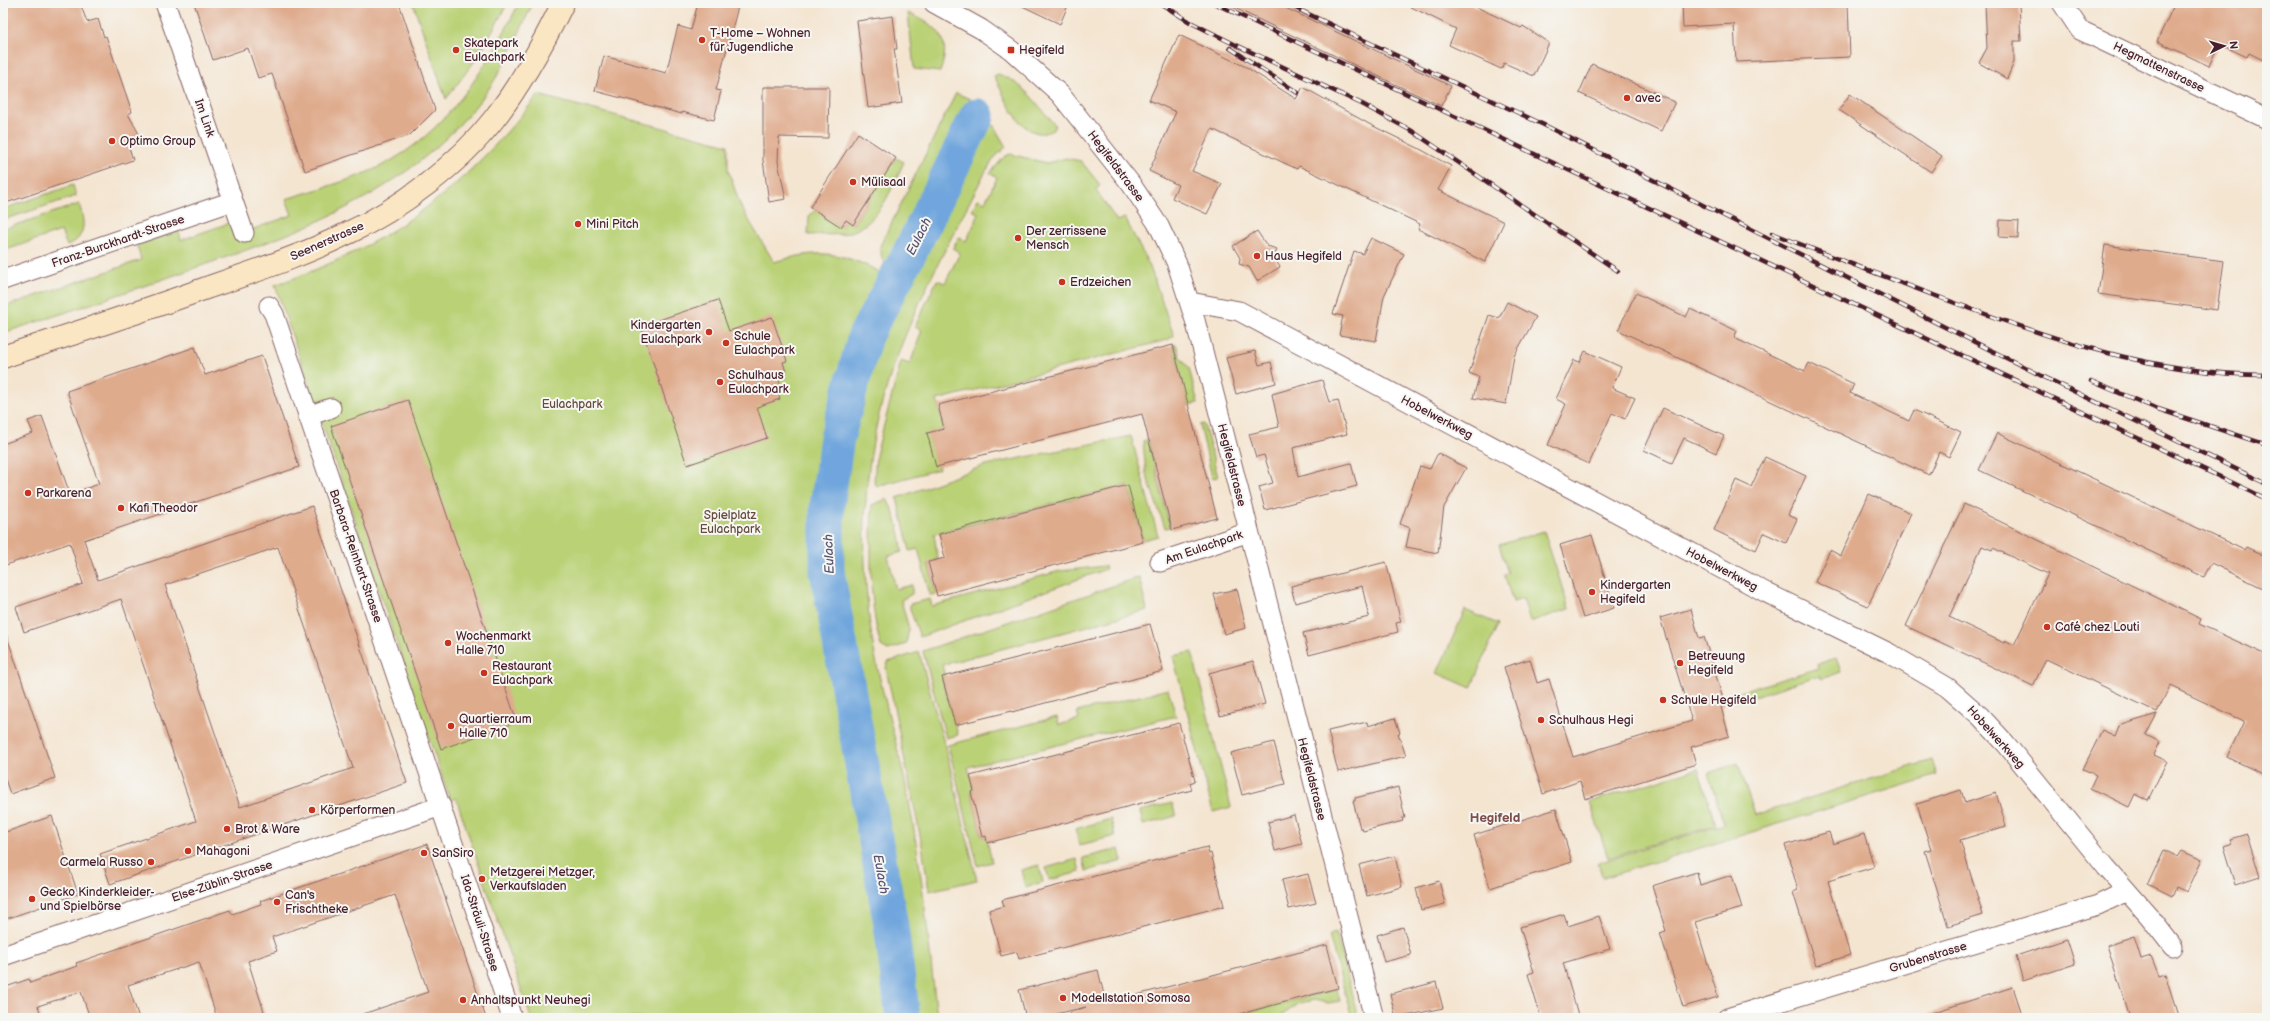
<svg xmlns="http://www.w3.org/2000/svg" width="2270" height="1021" viewBox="0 0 2270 1021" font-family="'Balsamiq Sans',sans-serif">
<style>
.green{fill:#bad176;stroke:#827850}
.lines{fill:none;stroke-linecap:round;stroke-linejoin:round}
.river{stroke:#6fa6dd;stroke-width:35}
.building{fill:#dfab8d;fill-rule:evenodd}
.minor-casing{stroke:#866465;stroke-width:21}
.secondary-casing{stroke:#866465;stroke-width:24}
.minor{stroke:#fff;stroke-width:19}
.secondary{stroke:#fbe6c3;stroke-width:22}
.rail-casing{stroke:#4a1f2b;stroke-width:4.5}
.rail{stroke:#f6f6f2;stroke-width:3;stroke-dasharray:9;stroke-linecap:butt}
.poi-dot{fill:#c8321e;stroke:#f6f6f2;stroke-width:1.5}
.labels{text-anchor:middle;stroke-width:4;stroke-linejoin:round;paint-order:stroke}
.poi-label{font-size:12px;fill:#4a1f2b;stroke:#f6f6f2;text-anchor:start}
.street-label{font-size:12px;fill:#4a1f2b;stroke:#f6f6f2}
.park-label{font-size:12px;fill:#664c3e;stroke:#f6f6f2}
.water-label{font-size:13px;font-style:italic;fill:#595572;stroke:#f6f6f2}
.neighbourhood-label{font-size:13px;font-weight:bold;fill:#7e504d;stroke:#f6f6f2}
</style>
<rect width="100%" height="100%" fill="#f6f6f2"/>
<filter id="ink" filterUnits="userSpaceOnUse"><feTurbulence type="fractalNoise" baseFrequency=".025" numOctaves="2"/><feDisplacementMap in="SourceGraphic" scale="8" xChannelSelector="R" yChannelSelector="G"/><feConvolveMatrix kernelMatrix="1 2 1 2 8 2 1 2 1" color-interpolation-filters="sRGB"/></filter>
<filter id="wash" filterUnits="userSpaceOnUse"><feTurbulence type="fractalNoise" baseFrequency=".012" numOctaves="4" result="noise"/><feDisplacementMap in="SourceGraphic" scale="16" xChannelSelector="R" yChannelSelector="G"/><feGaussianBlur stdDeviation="0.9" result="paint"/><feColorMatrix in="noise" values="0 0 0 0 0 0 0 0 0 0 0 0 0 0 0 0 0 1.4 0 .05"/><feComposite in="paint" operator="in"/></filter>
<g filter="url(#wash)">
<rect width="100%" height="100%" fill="#f4e5d1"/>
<path class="green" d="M413,3H508L477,58L446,99Z
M519,3H533C519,32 507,63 488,90C414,192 308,229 195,268C131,291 67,312 3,333V307L141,260L137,245L179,231L181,240L229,223L234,236L292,215L286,199C317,189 351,181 381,166C446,134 488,66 519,3Z
M908,13C937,26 953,36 940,72L914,69Z
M998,74C1024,82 1038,106 1055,125L1053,130C1022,146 1005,96 994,76Z
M956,93L970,99L965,111L992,123L1006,147L995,157L984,174C942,257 894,340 875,432C862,495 862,561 870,625C877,680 897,740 908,796C922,869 929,944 937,1018H531L456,798L450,800L275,285C392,244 461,192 538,95L728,145V170L741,207L774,262C818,249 839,251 880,272L885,262L882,259L880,246Z
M1010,154L1047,163L1066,158L1081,161L1100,185L1096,190L1117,221L1125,218L1150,267L1174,336L1167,340L937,400L944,429L930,433L939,469L877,486L874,483L876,455L901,361L910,364L922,330L915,326L937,280L945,283L960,253L953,248L959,237L966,241L979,214L972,210L978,199L985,202L997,178L990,173L1004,157Z
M896,158L904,162C892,188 879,225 848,233C836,236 821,234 808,235L809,216L815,210L841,227L846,220L853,225Z
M73,185L76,196L3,220V209Z
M79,204C85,222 87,237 67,246L61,231L3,251V229Z
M1176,344L1180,357L1189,368L1198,403L1188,405L1173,345Z
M1204,424L1218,477L1212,478L1200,425Z
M1131,436L1158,536L1143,540L1128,485L934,534L938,559L928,563L936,594L930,595L918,549L910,551L897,498L986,465Z
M1148,439L1170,527L1165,528L1146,474L1143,441Z
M887,499C896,515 901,534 902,552L888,556L896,589L912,585V594L901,600L909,629L906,644L888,650L881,646C868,604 871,549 872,505Z
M1544,531L1569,609L1530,622L1523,599L1513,602L1504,575L1508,573L1499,545Z
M1105,566L1106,569L920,637L910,609V604L930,599L932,606L1060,571Z
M1139,577L1147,610L942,665L945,676L942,678L958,735L946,738L923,651Z
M1465,610L1498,624L1471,688L1437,673Z
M919,652L947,754L977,880L929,891L922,845L886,668L888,662Z
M1192,652L1231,807L1213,812L1173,656Z
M1836,658L1841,672L1821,679L1820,675L1736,702L1734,694L1818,668L1817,664Z
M1168,689L1176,716L968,767L974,791L971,792L982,837L986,836L992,862L978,866L948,745L1057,717L1059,725L1079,719L1077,712Z
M1932,760L1937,775L1603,878L1598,863L1724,824L1708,773L1738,763L1755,815Z
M1698,768L1716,825L1608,858L1590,802Z
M1172,803L1176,816L1143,825L1140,811Z
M1111,819L1115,836L1080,845L1075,829Z
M1119,849L1122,861L1086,871L1083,858Z
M1077,859L1080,872L1049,880L1046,868Z
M1039,865L1043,882L1025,887L1021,870Z
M1336,932L1358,1018H1352L1329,936Z
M1337,989L1340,1001L1328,1003L1314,1000L1300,1003L1278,1018H1224Z"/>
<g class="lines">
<path class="river" d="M903,1018L891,925L827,571V506L837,438L865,336L909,254L977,116"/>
</g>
<g id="blocks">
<path class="building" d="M3,3H80L87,22L98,19L104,37L106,36L132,112L128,114L138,132V142L128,145L133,160L3,204Z
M194,3H399L435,110L410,135L305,171L272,74L258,78L248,48L213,60Z
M698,3H739L716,90L721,91L714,120L682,112V114L595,91L604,56L666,73L678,26L691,30Z
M1016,3H1069L1060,24Z
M1224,3H1275L1451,86L1441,106Z
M1403,3H1468L1521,28L1523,26L1549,43L1534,76L1504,63L1501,69L1449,45L1456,29Z
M1682,3H1848L1850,57L1736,62L1734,24L1683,27Z
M1985,3H2019L2021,41H2014V62L2007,79L1979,63L1987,48Z
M2175,3H2267V62L2249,53L2247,57L2219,44L2209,66L2157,41Z
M893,16L897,49H894L902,103L868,108L857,21Z
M1179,35L1246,67L1296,99L1303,87L1369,124L1418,148L1451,166L1438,190L1504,222L1485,262L1418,229L1420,224L1299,166L1297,169L1212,129L1192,171L1222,184L1207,214L1172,198L1178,185L1149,171L1176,112L1149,100Z
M1592,64L1675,102L1661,131L1579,93Z
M763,87H829L828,138L779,137L778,162L786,199L769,202L763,160Z
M1850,94L1942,156L1931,172L1839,110Z
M858,133L896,158L853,225L846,220L841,227L810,207Z
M2000,220L2019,221L2018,238L1999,237Z
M1257,231L1267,246L1277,249L1274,258L1280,267L1257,281L1249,267L1239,264L1240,258L1233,246Z
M1371,238L1404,254L1384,296L1376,341L1339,335L1343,316L1333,314L1354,251L1363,254Z
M2105,245L2224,261L2217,310L2098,294Z
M1636,293L1686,317L1690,309L1737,331L1734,338L1805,371L1809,363L1854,384L1850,393L1909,421L1914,410L1961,432L1949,457L1939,452L1929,475L1618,330Z
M718,300L729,331L772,317L787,361L783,362L786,372L777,375L781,386L777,388L780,399L757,407L767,438L687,465L641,326Z
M1507,302L1536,317L1514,356L1506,404L1473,398L1479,377L1469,373L1489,315L1499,318Z
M1173,345L1217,518L1172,530L1142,414L936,467L927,433L944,429L938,405Z
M195,347L205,375L262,356L299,467L84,540L98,580L312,506L407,783L110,884L100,854L196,821L121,599L24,632L16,607L83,584L70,543L3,566V444L33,433L28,421L42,416L70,494L99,484L67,391ZM278,547L353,768L240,807L165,585Z
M1255,351L1259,365L1271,362L1276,383L1236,394L1226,358Z
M1585,351L1621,367L1612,388L1635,398L1625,419L1612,413L1589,464L1548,445L1566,404L1556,399L1574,360L1580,362Z
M1322,380L1329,402L1338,400L1347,434L1293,448L1298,477L1351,463L1357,486L1265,510L1259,487L1273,483L1264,455L1256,457L1249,434L1279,427L1272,394Z
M408,400L517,722L441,749L331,426Z
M1663,408L1724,436L1716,453L1684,438L1672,463L1644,450Z
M1997,433L2244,550L2246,547L2267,557V590L2211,563L2204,577L1979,470Z
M1438,453L1466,468L1444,507L1438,553L1406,547L1410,528L1400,524L1420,466L1430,469Z
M1765,457L1806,476L1788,515L1797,519L1786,543L1764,533L1756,550L1714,530L1736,480L1751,487Z
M1128,485L1143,542L937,596L928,562L945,558L939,534Z
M1869,494L1911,513L1868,606L1815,582L1830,550L1841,556Z
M1964,504L2201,619L2199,624L2267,655V776L2227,757L2244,721L2170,686L2157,712L2046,659L2033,686L1906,626ZM1982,546L1992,550L1993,548L2048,574L2014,645L2005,640L2004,643L1949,617Z
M1592,535L1614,608L1583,618L1560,545Z
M1386,562L1401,622L1396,623L1398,632L1309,655L1303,633L1369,617L1362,586L1295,603L1291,586Z
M1237,589L1246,628L1224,634L1214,594Z
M1691,609L1699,638L1704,637L1725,705L1721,707L1729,736L1691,747L1696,764L1585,799L1580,781L1543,794L1504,667L1530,659L1537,683L1549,679L1573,757L1692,721L1660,618Z
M1150,624L1163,671L1012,712V711L955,725L942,677Z
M3,634H6L55,778L10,794L3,773Z
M1253,661L1265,704L1220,716L1209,673Z
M2157,714L2146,735L2160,742L2154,755L2167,761L2148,800L2135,794L2129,807L2090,788L2096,775L2083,769L2102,730L2115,736L2119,726Z
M1395,718L1400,733H1398L1406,756L1338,772L1328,731L1367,722L1368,726Z
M1179,723L1195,781L1190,783L1192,790L987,843L986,836L982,837L971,792L974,791L970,776Z
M1274,742L1285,784L1242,795L1231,753Z
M1398,787L1405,818H1402L1403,821L1363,831L1362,828H1360L1353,801H1355V798Z
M1961,790L1965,803L1996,793L2006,826L1960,840L1983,915L1948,926L1925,851L1931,849L1917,804Z
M1556,809L1572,862L1490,888L1474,835Z
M1294,815L1302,844L1275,851L1268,822Z
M52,816L78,894L3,920V833Z
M1829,832L1833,844L1864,834L1874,867L1828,881L1850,955L1816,966L1793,892L1798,890L1785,845Z
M2247,834L2260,877L2235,885L2223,846L2232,843L2230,839Z
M427,844L486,1018H361L360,1015L428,992L395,895L272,937L277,951L248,961L266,1018H217L199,962L128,985L139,1018H90L81,992L38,1006L42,1018H3V988L29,979L30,983L77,966L76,963L230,910L232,914L261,904L260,901Z
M1207,847L1209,854L1211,853L1224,906L1019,959L1017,952L1001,956L989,910L1004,906L1002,900Z
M2164,850L2178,857L2182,851L2202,860L2187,892L2176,887L2172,896L2148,884Z
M1395,856L1402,887L1367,896L1359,865Z
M1697,872L1700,885L1732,875L1742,908L1695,922L1718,997L1683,1007L1660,933L1666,931L1652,886Z
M1308,874L1316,903L1289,909L1282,880Z
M1439,881L1445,904L1421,910L1416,888Z
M1564,914L1568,926L1599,916L1610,949L1563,963L1579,1018H1541L1528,974L1534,972L1520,927Z
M1403,927L1411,955L1384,962L1377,935Z
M2134,936L2141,959L2151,956L2159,976L2165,974L2179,1018H2130L2107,945Z
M2067,939L2075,964L2023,981L2016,956Z
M1327,945L1338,988L1225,1018H1069V1013L1086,1007L1056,1014L1057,1018H1026L1019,990L1098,970L1106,1003Z
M1436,982L1443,1008L1396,1018L1390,994Z
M2013,987L2022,1014L2010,1018H1926L1925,1015Z"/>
</g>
</g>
<g filter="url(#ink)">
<use href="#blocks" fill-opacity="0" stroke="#866465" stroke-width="1"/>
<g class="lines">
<g class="minor-casing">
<path id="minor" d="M165,3L244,233
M934,3L981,29L1011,50L1060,94L1131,184L1159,226L1177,264L1195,320L1374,1018
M2062,3L2080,30L2267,119
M3,280L233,201
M1190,302L1239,311L1767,593L1889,653L1947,687L1980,716L2006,744L2106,867L2149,916L2173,947
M269,306L274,314L512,1018
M308,416L331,408
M1160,562L1249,532
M3,956L441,806
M1727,1018L2098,905L2127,891"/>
</g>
<g class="secondary-casing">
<path id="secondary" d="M3,357C72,334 141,312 209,287C256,271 304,255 348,233C400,209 459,164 494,119C522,83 543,44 563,3"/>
</g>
<use href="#minor" class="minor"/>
<use href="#secondary" class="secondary"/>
<g class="rail-casing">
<path id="rail" d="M1160,3L1190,22L1234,44L1362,104L1412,131L1618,271
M1214,3L2267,499
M1285,3L1544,125L2042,376L2267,484
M1230,48L1298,93
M1772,233C1826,255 1882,275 1936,296C2044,336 2151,375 2267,375
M2091,381L2155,408L2267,445"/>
</g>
<use href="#rail" class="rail"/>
</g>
</g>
<g class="poi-dot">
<circle cx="702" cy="40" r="4"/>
<circle cx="456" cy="50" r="4"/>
<rect x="1007" y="46" width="8" height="8" rx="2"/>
<circle cx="1627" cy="98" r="4"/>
<circle cx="112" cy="141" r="4"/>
<circle cx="853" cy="182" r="4"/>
<circle cx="578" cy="224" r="4"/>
<circle cx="1018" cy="238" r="4"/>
<circle cx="1257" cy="256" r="4"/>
<circle cx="1062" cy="282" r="4"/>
<circle cx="709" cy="332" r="4"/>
<circle cx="726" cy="343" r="4"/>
<circle cx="720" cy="382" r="4"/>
<circle cx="28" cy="493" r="4"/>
<circle cx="121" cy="508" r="4"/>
<circle cx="1592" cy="592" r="4"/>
<circle cx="2047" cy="627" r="4"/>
<circle cx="448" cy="643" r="4"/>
<circle cx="1680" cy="663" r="4"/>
<circle cx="484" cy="673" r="4"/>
<circle cx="1663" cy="700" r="4"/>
<circle cx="1541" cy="720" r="4"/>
<circle cx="451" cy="726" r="4"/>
<circle cx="312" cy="810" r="4"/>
<circle cx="227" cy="829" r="4"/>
<circle cx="188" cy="851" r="4"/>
<circle cx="424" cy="853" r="4"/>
<circle cx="151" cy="862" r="4"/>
<circle cx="482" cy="879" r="4"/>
<circle cx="32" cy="899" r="4"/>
<circle cx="277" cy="902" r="4"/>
<circle cx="1063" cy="998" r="4"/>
<circle cx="463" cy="1000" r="4"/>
</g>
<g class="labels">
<g class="poi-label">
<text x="710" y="37">T-Home – Wohnen<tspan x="710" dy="14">für Jugendliche</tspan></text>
<text x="464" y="47">Skatepark<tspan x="464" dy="14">Eulachpark</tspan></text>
<text x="1019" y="54">Hegifeld</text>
<text x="1635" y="102">avec</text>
<text x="120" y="145">Optimo Group</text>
<text x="861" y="186">Mülisaal</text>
<text x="586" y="228">Mini Pitch</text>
<text x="1026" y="235">Der zerrissene<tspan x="1026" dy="14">Mensch</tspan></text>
<text x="1265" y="260">Haus Hegifeld</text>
<text x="1070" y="286">Erdzeichen</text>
<text x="701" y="329" text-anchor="end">Kindergarten<tspan x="701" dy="14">Eulachpark</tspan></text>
<text x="734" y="340">Schule<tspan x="734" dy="14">Eulachpark</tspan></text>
<text x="728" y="379">Schulhaus<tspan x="728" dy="14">Eulachpark</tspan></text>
<text x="36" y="497">Parkarena</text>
<text x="129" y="512">Kafi Theodor</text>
<text x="1600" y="589">Kindergarten<tspan x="1600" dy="14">Hegifeld</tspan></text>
<text x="2055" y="631">Café chez Louti</text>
<text x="456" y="640">Wochenmarkt<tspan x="456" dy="14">Halle 710</tspan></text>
<text x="1688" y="660">Betreuung<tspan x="1688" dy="14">Hegifeld</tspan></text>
<text x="492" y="670">Restaurant<tspan x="492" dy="14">Eulachpark</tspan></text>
<text x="1671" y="704">Schule Hegifeld</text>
<text x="459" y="723">Quartierraum<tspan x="459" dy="14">Halle 710</tspan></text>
<text x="1549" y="724">Schulhaus Hegi</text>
<text x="320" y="814">Körperformen</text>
<text x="235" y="833">Brot &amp; Ware</text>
<text x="196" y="855">Mahagoni</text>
<text x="432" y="857">SanSiro</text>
<text x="143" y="866" text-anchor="end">Carmela Russo</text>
<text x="490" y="876">Metzgerei Metzger,<tspan x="490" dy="14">Verkaufsladen</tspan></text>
<text x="40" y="896">Gecko Kinderkleider-<tspan x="40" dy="14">und Spielbörse</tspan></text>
<text x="285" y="899">Can's<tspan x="285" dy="14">Frischtheke</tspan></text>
<text x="1071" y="1002">Modellstation Somosa</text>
<text x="471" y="1004">Anhaltspunkt Neuhegi</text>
</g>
<g class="street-label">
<text transform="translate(2159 67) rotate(26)" y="4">Hegmattenstrasse</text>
<text transform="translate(205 118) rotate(71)" y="4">Im Link</text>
<text transform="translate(1116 166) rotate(53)" y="4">Hegifeldstrasse</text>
<text transform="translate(118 241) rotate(-19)" y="4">Franz-Burckhardt-Strasse</text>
<text transform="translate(327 241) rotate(-24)" y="4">Seenerstrasse</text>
<text transform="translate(1437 417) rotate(28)" y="4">Hobelwerkweg</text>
<text transform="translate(1232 465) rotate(76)" y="4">Hegifeldstrasse</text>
<text transform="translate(1204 547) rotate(-19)" y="4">Am Eulachpark</text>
<text transform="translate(356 556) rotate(71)" y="4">Barbara-Reinhart-Strasse</text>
<text transform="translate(1722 569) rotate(28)" y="4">Hobelwerkweg</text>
<text transform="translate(1996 737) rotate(48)" y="4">Hobelwerkweg</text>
<text transform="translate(1312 779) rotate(76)" y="4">Hegifeldstrasse</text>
<text transform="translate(222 881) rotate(-19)" y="4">Else-Züblin-Strasse</text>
<text transform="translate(480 923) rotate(72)" y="4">Ida-Sträuli-Strasse</text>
<text transform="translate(1928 957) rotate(-17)" y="4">Grubenstrasse</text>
</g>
<g class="park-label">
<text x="572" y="408">Eulachpark</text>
<text x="730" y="519">Spielplatz<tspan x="730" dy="14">Eulachpark</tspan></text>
</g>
<g class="water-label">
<text transform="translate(918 236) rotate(-63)" y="5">Eulach</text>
<text transform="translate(828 554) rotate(-92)" y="5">Eulach</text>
<text transform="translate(882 874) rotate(80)" y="5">Eulach</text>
</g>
<g class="neighbourhood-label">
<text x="1495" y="822">Hegifeld</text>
</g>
</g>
<rect width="2270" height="1021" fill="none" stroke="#f6f6f2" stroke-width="16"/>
<g transform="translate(2224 46) rotate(85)" stroke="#f6f6f2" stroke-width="3" paint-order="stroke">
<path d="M0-3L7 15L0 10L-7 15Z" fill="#4a1f2b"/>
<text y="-6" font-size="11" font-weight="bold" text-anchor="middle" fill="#4a1f2b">N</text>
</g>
</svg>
